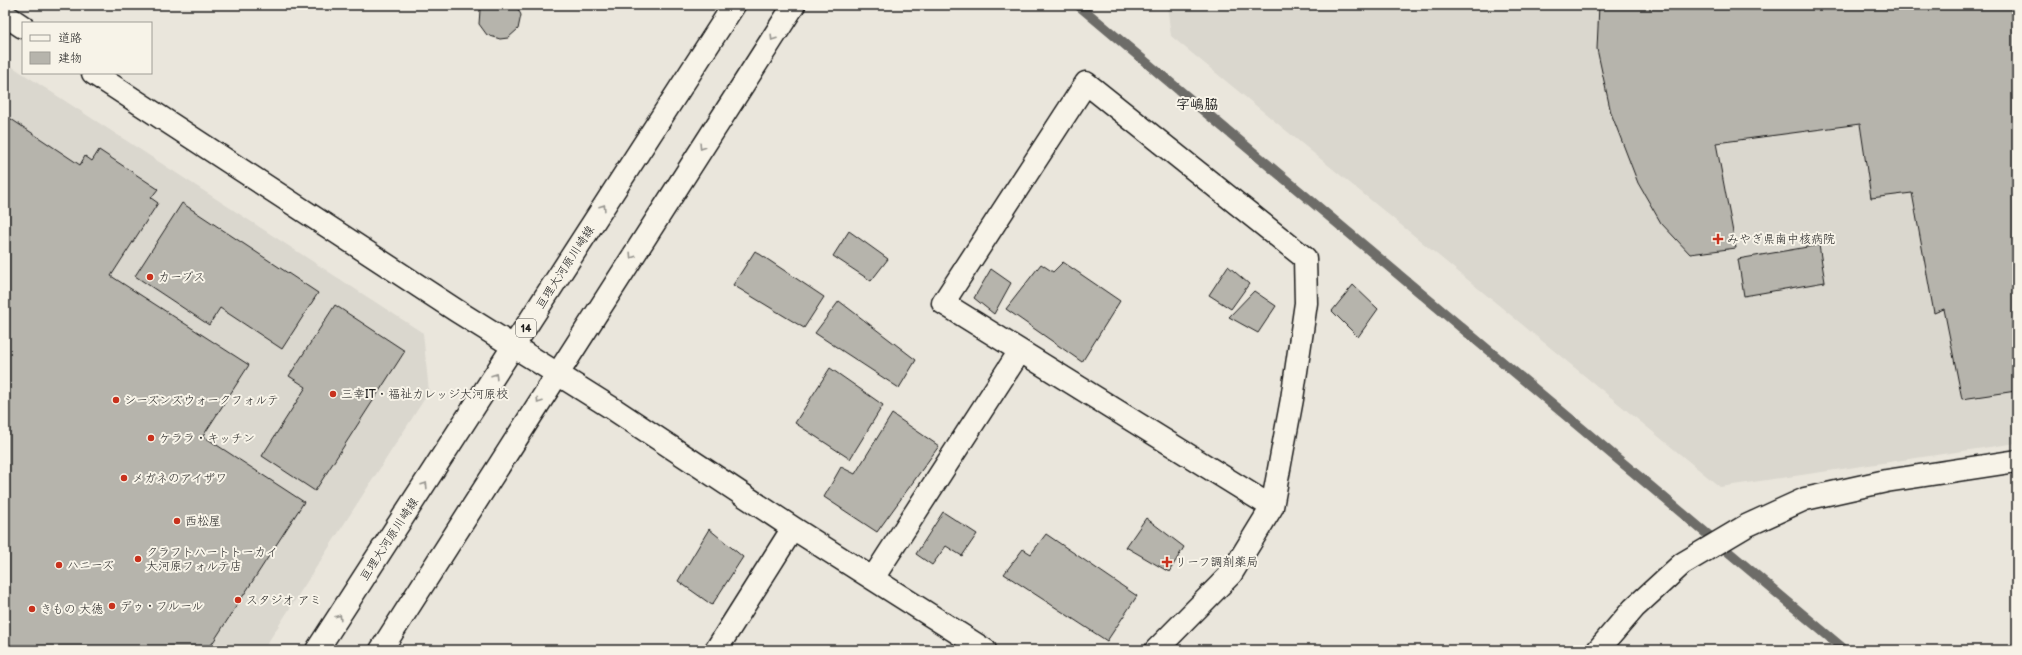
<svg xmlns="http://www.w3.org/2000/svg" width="2022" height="655" viewBox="0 0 2022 655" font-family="'Balsamiq Sans','Klee One',sans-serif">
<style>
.built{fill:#dad7ce}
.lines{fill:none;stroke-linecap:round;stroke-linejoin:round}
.stream{stroke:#6d6c68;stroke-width:10}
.building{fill:#b6b4ac;stroke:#1c1c1c}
.minor-casing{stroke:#1c1c1c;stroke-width:25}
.major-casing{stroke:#1c1c1c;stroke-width:25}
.minor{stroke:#f7f3e8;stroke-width:22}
.major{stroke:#f7f3e8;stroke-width:22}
.oneway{stroke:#94928c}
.poi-dot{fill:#c8321e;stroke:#f7f3e8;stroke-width:1.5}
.labels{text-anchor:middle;stroke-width:4;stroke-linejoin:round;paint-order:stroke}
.shield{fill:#f7f3e8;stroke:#5e5c59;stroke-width:1}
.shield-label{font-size:11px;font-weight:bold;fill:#1c1c1c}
.poi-label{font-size:12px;fill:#1c1c1c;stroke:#f7f3e8;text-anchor:start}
.street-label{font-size:12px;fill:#1c1c1c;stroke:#f7f3e8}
.quarter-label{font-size:14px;font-weight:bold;fill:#1c1c1c;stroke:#f7f3e8}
</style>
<rect width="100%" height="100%" fill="#eae6dc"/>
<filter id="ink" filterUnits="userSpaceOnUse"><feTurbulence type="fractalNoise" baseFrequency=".025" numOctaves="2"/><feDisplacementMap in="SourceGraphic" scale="8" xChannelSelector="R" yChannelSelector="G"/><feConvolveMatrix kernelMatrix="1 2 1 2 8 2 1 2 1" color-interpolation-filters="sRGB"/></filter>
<g filter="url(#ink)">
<path class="built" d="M1167,5H2017V443L1720,487L1171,36Z
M5,62L423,333L429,392L263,650H5Z"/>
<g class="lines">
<path class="stream" d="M1078,5L1845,650"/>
</g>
<path class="building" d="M483,5H516L521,15L518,29L508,38L500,39L487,35L479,24L480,10Z
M1599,5H2017V400L2016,391L1962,399L1944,309L1934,313L1912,193L1871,198L1860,124L1716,143L1736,248L1690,254L1661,223L1638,183L1611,113L1597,49Z
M5,115L80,165L85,156L92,161L99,150L158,189L151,198L158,203L111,276L249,365L203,436L304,502L208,650H5Z
M182,203L318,293L282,349L220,308L209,325L135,276Z
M849,231L888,259L871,281L833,256Z
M1819,245L1825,282L1744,296L1738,259Z
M755,251L824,297L804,328L733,285Z
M1063,262L1120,301L1082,362L1006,309L1041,264L1053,272Z
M1228,266L1249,284L1231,309L1209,295Z
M991,269L1011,283L994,314L974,298Z
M1353,285L1378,309L1358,337L1332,311Z
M1254,291L1276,306L1258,333L1229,317Z
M839,301L916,360L899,388L815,333Z
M335,305L405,351L315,491L262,456L306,387L289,376Z
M830,368L883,405L850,459L795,423Z
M892,414L939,446L877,532L824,497L841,467L855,474Z
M943,512L977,534L962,556L946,546L932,565L916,554Z
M1146,518L1184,547L1169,572L1126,547Z
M709,529L743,557L712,605L678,581Z
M1046,534L1137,596L1107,641L1004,574L1023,549L1031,554Z"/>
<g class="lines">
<g class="minor-casing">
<path id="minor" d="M5,15L23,27
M93,73L457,311L615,410L793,528L985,650
M873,578L1020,351
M716,650L793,528
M1156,650L1231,574L1272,507L1292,399L1306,303L1305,258L1086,83L943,303L1272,507
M1598,650L1634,608L1682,564L1746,526L1805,499L1886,481L2017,461"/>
</g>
<g class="major-casing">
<path id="major" d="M317,650L734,5
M381,650L794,5"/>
</g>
<use href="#minor" class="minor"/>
<use href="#major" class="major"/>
</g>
<defs><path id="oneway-chevron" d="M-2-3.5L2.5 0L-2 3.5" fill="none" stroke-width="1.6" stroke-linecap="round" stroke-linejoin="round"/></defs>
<g class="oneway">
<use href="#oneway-chevron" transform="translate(773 38) rotate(123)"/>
<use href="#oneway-chevron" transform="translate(702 147) rotate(123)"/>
<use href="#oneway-chevron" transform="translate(603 207) rotate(-57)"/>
<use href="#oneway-chevron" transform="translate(632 256) rotate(123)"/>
<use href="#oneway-chevron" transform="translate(495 376) rotate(-57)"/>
<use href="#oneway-chevron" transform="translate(539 401) rotate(123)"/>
<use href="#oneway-chevron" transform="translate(425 485) rotate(-57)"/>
<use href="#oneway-chevron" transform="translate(339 617) rotate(-57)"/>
</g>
</g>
<g class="poi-dot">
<path d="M1716 233h4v4h4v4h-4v4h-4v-4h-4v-4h4z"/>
<circle cx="150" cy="277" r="4"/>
<circle cx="333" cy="394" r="4"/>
<circle cx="116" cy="400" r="4"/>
<circle cx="151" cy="438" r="4"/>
<circle cx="124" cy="478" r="4"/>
<circle cx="177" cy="521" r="4"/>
<circle cx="138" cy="559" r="4"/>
<path d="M1165 556h4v4h4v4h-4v4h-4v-4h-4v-4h4z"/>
<circle cx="59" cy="565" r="4"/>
<circle cx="238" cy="600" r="4"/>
<circle cx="112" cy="606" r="4"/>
<circle cx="32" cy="609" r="4"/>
</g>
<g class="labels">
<rect class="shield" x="516" y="319" width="20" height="18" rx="3"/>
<g class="shield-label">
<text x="526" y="332">14</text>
</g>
<g class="poi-label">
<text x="1727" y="243">みやぎ県南中核病院</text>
<text x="158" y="281">カーブス</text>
<text x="341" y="398">三幸IT・福祉カレッジ大河原校</text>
<text x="124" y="404">シーズンズウォークフォルテ</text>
<text x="159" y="442">ケララ・キッチン</text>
<text x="132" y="482">メガネのアイザワ</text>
<text x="185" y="525">西松屋</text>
<text x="146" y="556">クラフトハートトーカイ<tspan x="146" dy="14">大河原フォルテ店</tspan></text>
<text x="1175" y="566">リーフ調剤薬局</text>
<text x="67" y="569">ハニーズ</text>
<text x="246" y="604">スタジオ アミ</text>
<text x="120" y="610">デゥ・フルール</text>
<text x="40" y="613">きもの 大徳</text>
</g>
<g class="street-label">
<text transform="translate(565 267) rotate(-57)" y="4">亘理大河原川崎線</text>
<text transform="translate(389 539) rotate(-57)" y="4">亘理大河原川崎線</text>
</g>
<g class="quarter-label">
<text x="1197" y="109">字嶋脇</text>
</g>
</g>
<rect width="2022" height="655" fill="none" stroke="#f7f3e8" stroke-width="20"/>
<rect x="10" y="10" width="2002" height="635" fill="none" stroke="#1c1c1c" stroke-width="1.5" filter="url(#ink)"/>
<rect x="22" y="22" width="130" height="52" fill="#f7f3e8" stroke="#9f9d96"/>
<rect x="30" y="35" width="20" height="6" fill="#f7f3e8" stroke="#9f9d96"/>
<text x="58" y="42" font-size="12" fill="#1c1c1c">道路</text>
<rect x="30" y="52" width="20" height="12" fill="#b6b4ac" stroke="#9f9d96"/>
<text x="58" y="62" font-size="12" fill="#1c1c1c">建物</text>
</svg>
